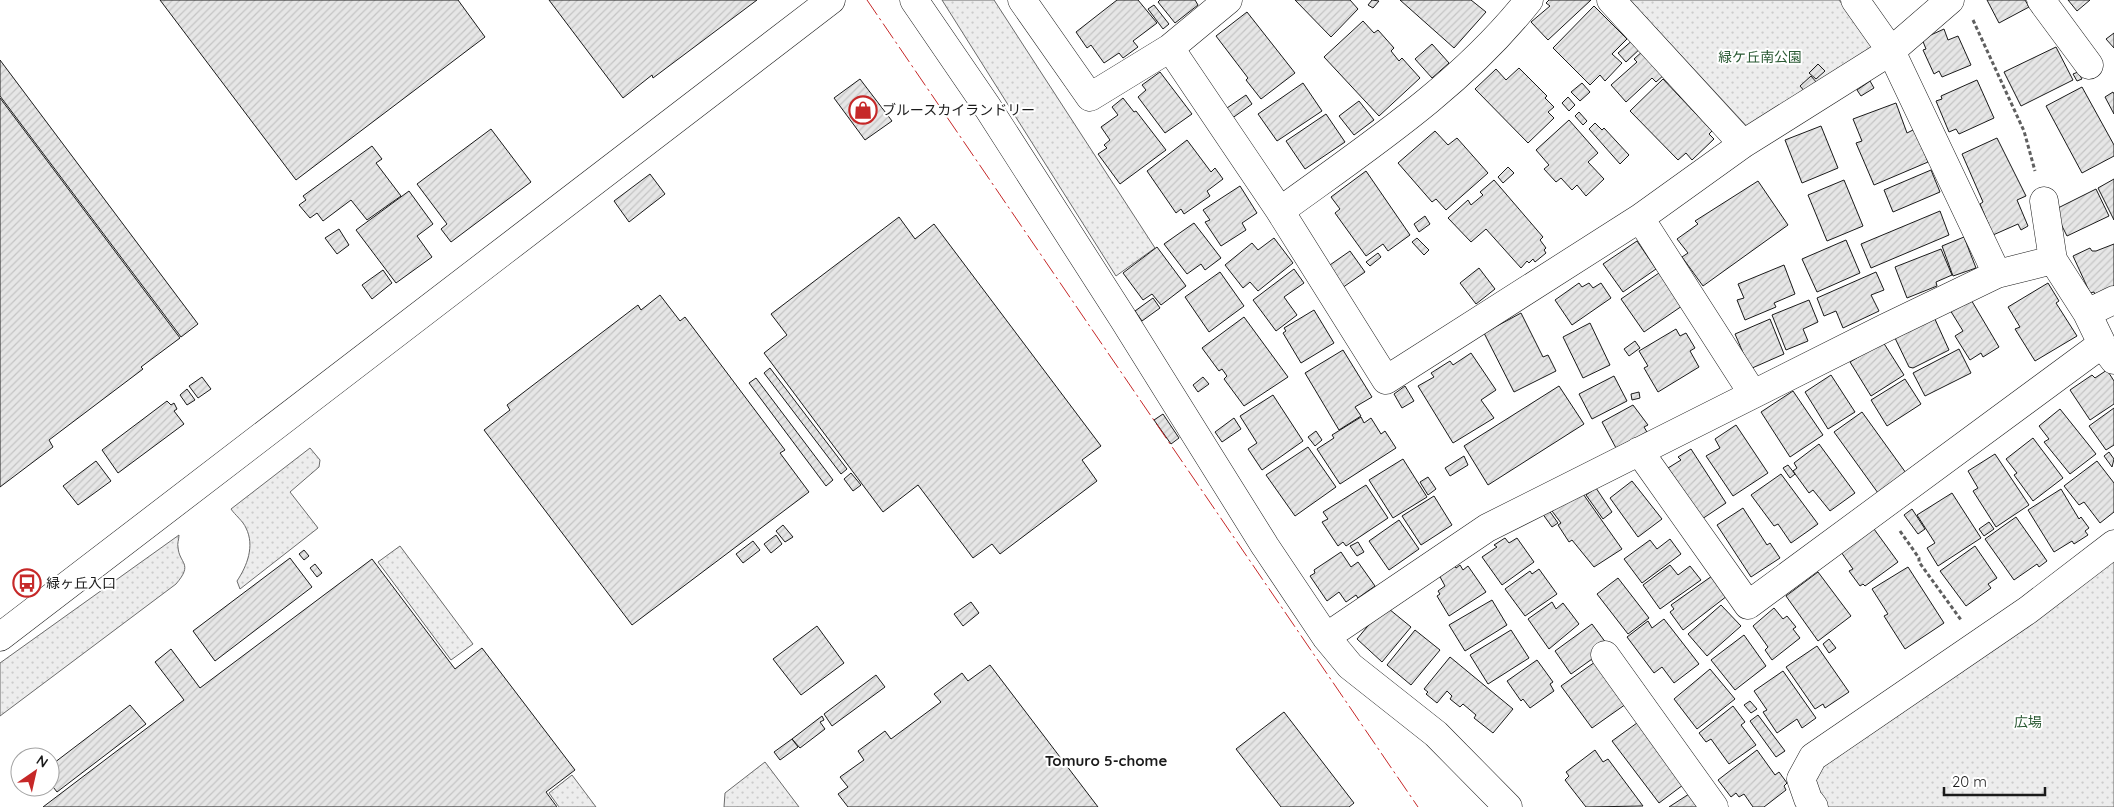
<svg xmlns="http://www.w3.org/2000/svg" width="2114" height="807" viewBox="0 0 2114 807" font-family="Quicksand,'Noto Sans JP',sans-serif">
<style>
.park{fill:url(#park-dots);stroke:#6a6a6a}
.building{fill:url(#building-hatch);stroke:#1a1a1a}
.lines{fill:none;stroke-linecap:round;stroke-linejoin:round}
.minor-casing{stroke:#1a1a1a;stroke-width:29}
.path{stroke:#5f5f5f;stroke-width:3;stroke-dasharray:4 2.5;stroke-linecap:butt}
.minor{stroke:#fff;stroke-width:28}
.power{stroke:#c62828;stroke-width:1;stroke-dasharray:18 4 2.5 4;stroke-linecap:butt}
.labels{text-anchor:middle;stroke-width:4;stroke-linejoin:round;paint-order:stroke}
.park-label{font-size:14px;fill:#2b5a34;stroke:#fff}
.poi-label{font-size:14px;fill:#1a1a1a;stroke:#fff;text-anchor:start}
.neighbourhood-label{font-size:15px;font-weight:bold;fill:#1a1a1a;stroke:#fff}
</style>
<defs>
<pattern id="park-dots" width="8" height="8" patternUnits="userSpaceOnUse" patternTransform="scale(1.25)"><rect width="8" height="8" fill="#ededed"/><path d="M2 2h.1M6 6h.1" fill="none" stroke="#cbcbcb" stroke-width="1.8" stroke-linecap="round"/></pattern>
<pattern id="building-hatch" width="6" height="6" patternUnits="userSpaceOnUse" patternTransform="scale(1.25)"><rect width="6" height="6" fill="#e6e6e6"/><path d="M-1 1l2-2M0 6l6-6M5 7l2-2" fill="none" stroke="#c5c5c5"/></pattern>
</defs>
<rect width="100%" height="100%" fill="#fff"/>
<path class="park" d="M942,0H994L1155,248L1116,276Z
M1630,0H1839L1872,43L1870,52L1753,133Z
M310,448L320,460L319,467L290,492L318,528L240,589L237,581C247,566 255,546 246,528C243,521 235,515 231,509Z
M179,535C179,539 177,544 178,547C179,564 194,563 176,584L0,716V663Z
M400,546L473,644L451,660L378,562Z
M2114,555V807H1826L1811,785L1821,759Z
M765,762L799,807H724L725,793Z
M572,775L596,807H559L549,793Z"/>
<path class="building" d="M160,0H458L485,37L296,180Z
M549,0H757L653,78L652,75L623,98Z
M1117,0H1138L1157,23L1133,41L1138,47L1123,58L1119,53L1104,63L1091,45L1087,48L1076,32Z
M1160,0H1195L1198,5L1175,23L1158,2Z
M1295,0H1350L1358,9L1331,37Z
M1372,0L1379,1L1373,8L1368,5Z
M1400,0H1471L1486,12L1454,48Z
M1549,0H1591L1548,40L1531,22L1550,6L1546,3Z
M1987,0H2025L2029,7L1999,23Z
M2068,0H2090L2077,11Z
M1154,5L1169,24L1163,29L1148,9Z
M1594,6L1627,39L1612,54L1622,63L1605,81L1600,75L1590,85L1553,48Z
M1247,12L1295,73L1261,99L1246,80L1248,78L1216,36Z
M1363,21L1374,33L1378,30L1394,48L1391,51L1399,61L1402,58L1420,78L1379,116L1324,57Z
M1944,29L1948,40L1958,36L1971,65L1942,77L1939,71L1934,74L1923,50L1926,49L1922,39Z
M2114,33V48L2106,39Z
M1635,38L1643,46L1626,62L1618,53Z
M1432,44L1449,63L1432,78L1415,59Z
M2056,47L2073,80L2021,106L2004,72Z
M1644,50L1665,74L1656,82L1652,78L1626,102L1611,85L1637,62L1634,59Z
M0,60L198,324L181,337L0,96Z
M1818,64L1825,71L1816,79L1809,73Z
M1519,68L1547,96L1545,98L1554,107L1548,112L1554,118L1528,143L1475,89L1496,69L1506,80Z
M1160,72L1192,114L1165,133L1138,97L1146,90L1142,85Z
M2078,72L2082,79L2077,81L2073,74Z
M1811,76L1817,83L1806,93L1800,86Z
M860,79L892,121L865,140L834,98Z
M1663,79L1712,131L1709,134L1714,139L1692,160L1686,153L1678,160L1630,111Z
M1977,80L1994,118L1959,134L1956,129L1949,132L1936,101L1942,99L1941,96Z
M1870,81L1874,88L1861,96L1857,90Z
M1303,83L1322,111L1277,141L1258,114Z
M1582,83L1590,92L1580,101L1571,92Z
M2082,87L2114,145V156L2082,173L2046,106Z
M2113,92L2114,94V114L2105,97Z
M1246,95L1252,104L1231,119L1224,110Z
M1568,97L1575,105L1569,111L1562,103Z
M0,98L180,338L141,367L143,369L49,440L53,447L0,487Z
M1123,98L1134,112L1136,111L1166,150L1120,184L1098,154L1107,148L1104,145L1110,140L1101,127L1118,115L1112,107Z
M1359,101L1374,120L1354,135L1339,116Z
M1896,103L1907,133L1915,129L1928,162L1874,185L1856,143L1862,141L1853,119Z
M1579,112L1587,121L1583,125L1575,116Z
M1326,114L1345,142L1305,169L1286,141Z
M1569,120L1598,153L1588,162L1604,179L1586,196L1577,185L1572,190L1561,178L1556,182L1544,169L1549,165L1536,150Z
M1595,123L1602,130L1604,128L1629,155L1620,164L1589,129Z
M1821,126L1838,168L1802,183L1785,140Z
M491,129L531,182L451,242L441,229L447,224L417,184Z
M1435,131L1448,145L1457,138L1488,173L1446,210L1436,199L1432,202L1398,163Z
M1997,138L2026,196L2017,200L2028,226L2021,230L2018,224L1993,235L1980,204L1983,202L1962,154Z
M1187,140L1211,172L1215,168L1223,179L1207,191L1210,196L1184,214L1181,209L1176,213L1147,171Z
M372,146L382,159L376,163L401,196L367,220L351,200L323,221L317,213L310,218L299,205L306,200L303,196Z
M1508,167L1514,173L1503,183L1498,177Z
M1931,170L1940,192L1893,212L1884,190Z
M1366,171L1410,235L1388,251L1383,244L1366,256L1335,213L1340,209L1331,197Z
M650,174L665,194L629,222L614,201Z
M2114,179V220L2098,188Z
M1494,180L1543,237L1540,240L1546,248L1544,250L1546,253L1535,262L1533,259L1529,263L1527,261L1521,268L1486,229L1471,242L1448,218L1468,200L1471,205L1483,195L1480,192Z
M1844,180L1863,226L1827,241L1808,195Z
M1758,181L1788,225L1703,286L1682,257L1688,253L1677,239L1698,224L1695,221Z
M1240,186L1257,213L1242,223L1246,230L1221,246L1205,222L1210,220L1203,210Z
M2096,189L2109,216L2067,236L2054,210Z
M409,191L433,224L417,236L432,257L396,283L356,230Z
M1940,211L1949,235L1871,268L1861,244Z
M1425,216L1430,224L1419,232L1414,224Z
M899,217L915,239L934,224L1101,446L1082,460L1097,481L1000,554L992,544L973,558L918,485L883,512L764,353L787,335L771,314Z
M1194,223L1221,258L1205,270L1201,264L1187,274L1164,244Z
M339,229L349,245L337,254L325,238Z
M1964,237L1976,268L1953,276L1942,246Z
M1274,238L1293,263L1258,291L1250,282L1243,288L1225,265L1252,243L1258,250Z
M1417,238L1429,250L1424,255L1412,242Z
M1846,240L1860,273L1817,292L1802,259Z
M1637,241L1656,269L1623,292L1603,264Z
M2114,244V286L2095,295L2094,292L2090,293L2073,256L2090,248L2092,251H2096Z
M1157,247L1186,286L1161,305L1152,294L1143,300L1123,273Z
M1941,249L1952,275L1936,282L1937,286L1907,298L1895,267Z
M1350,251L1365,272L1342,288L1327,267Z
M1378,253L1381,257L1370,266L1366,262Z
M1784,265L1795,294L1774,303L1776,307L1745,320L1737,300L1744,298L1738,284Z
M1479,268L1495,289L1476,304L1460,283Z
M1294,269L1304,283L1284,297L1297,315L1276,331L1253,300Z
M383,270L392,283L372,299L362,285Z
M1220,272L1244,306L1209,332L1185,297Z
M1876,272L1884,290L1871,295L1879,311L1843,328L1836,311L1824,316L1817,298Z
M1659,273L1682,306L1644,332L1621,299Z
M1579,283L1582,287L1589,283L1593,288L1601,283L1611,298L1572,325L1555,300Z
M2048,283L2059,301L2056,303L2077,336L2035,361L2015,329L2020,327L2008,307Z
M660,295L680,321L685,317L785,450L780,453L809,492L632,625L484,430L510,410L507,405L638,305L641,310Z
M1153,298L1160,308L1142,321L1135,311Z
M1970,298L1999,347L1983,357L1981,353L1970,360L1955,336L1963,331L1950,310Z
M1809,300L1818,322L1803,329L1808,341L1786,350L1772,315Z
M1314,310L1334,343L1301,363L1283,333L1286,331L1284,328Z
M1521,313L1543,357L1548,355L1556,371L1514,392L1484,333Z
M1244,317L1288,377L1244,406L1224,379L1227,376L1222,369L1219,371L1202,348Z
M1934,317L1949,350L1913,368L1909,367L1894,336Z
M1770,319L1784,354L1750,369L1735,334Z
M1590,323L1610,365L1583,378L1563,337Z
M1676,329L1680,336L1686,333L1695,348L1690,351L1699,367L1658,392L1644,368L1648,366L1639,351Z
M1635,341L1640,348L1629,356L1624,349Z
M1883,342L1904,375L1871,396L1850,362Z
M1959,349L1971,373L1925,396L1913,373Z
M1343,350L1372,397L1355,407L1361,416L1339,430L1305,373Z
M1471,353L1496,390L1481,400L1494,418L1453,443L1418,386L1434,377L1431,373L1450,361L1453,365Z
M770,368L847,469L841,474L764,373Z
M2107,370L2114,381V404L2090,420L2070,390L2092,375L2095,378Z
M1831,375L1855,412L1828,429L1805,392Z
M1614,376L1627,401L1592,419L1579,394Z
M202,377L211,389L198,398L189,386Z
M1203,377L1209,384L1198,392L1193,385Z
M756,378L833,480L826,486L749,383Z
M1905,379L1921,404L1887,426L1871,400Z
M1405,386L1414,401L1402,408L1394,394Z
M1559,386L1584,424L1488,485L1464,446Z
M187,389L195,400L187,405L180,395Z
M1793,391L1823,435L1790,457L1761,412Z
M1639,392L1640,398L1632,400L1631,394Z
M1273,395L1303,441L1262,470L1248,449L1257,443L1240,416Z
M167,401L171,405L174,403L177,409L174,411L184,424L118,473L102,450Z
M1633,405L1648,425L1644,427L1647,432L1616,448L1602,422Z
M2114,408V445L2106,450L2089,426Z
M2060,409L2096,454L2070,474L2044,442L2049,439L2039,426Z
M1862,412L1906,473L1878,493L1834,432Z
M1163,414L1179,438L1171,444L1154,420Z
M1361,417L1364,423L1371,418L1381,434L1385,431L1396,448L1340,484L1317,449L1334,438L1332,435Z
M1234,418L1241,429L1222,442L1215,432Z
M1736,425L1768,473L1733,496L1706,456L1720,448L1715,439Z
M1316,431L1322,440L1315,446L1308,437Z
M2033,438L2063,478L2033,501L2014,475L2017,473L2006,459Z
M1819,444L1855,493L1830,511L1813,490L1809,493L1793,471L1797,468L1794,463Z
M1308,447L1336,487L1295,516L1266,475Z
M1691,449L1726,503L1702,519L1668,468L1681,460L1678,457Z
M2109,452L2114,459L2112,467L2104,456Z
M1995,454L2029,505L1996,527L1973,491L1978,488L1968,471Z
M1464,456L1468,465L1450,476L1445,468Z
M1403,459L1427,497L1393,518L1369,480Z
M96,461L111,481L78,505L63,486Z
M2097,461L2114,483V512L2100,523L2084,502L2079,505L2064,486Z
M1788,465L1795,474L1790,478L1783,468Z
M851,473L861,485L853,491L844,479Z
M1781,474L1818,524L1791,543L1778,524L1774,526L1751,495Z
M1428,477L1436,489L1428,495L1420,482Z
M1632,481L1662,519L1638,537L1610,498Z
M1366,485L1388,518L1346,546L1343,542L1338,546L1322,522L1328,519L1323,512Z
M1596,488L1612,512L1603,519L1586,495Z
M2061,489L2079,519L2081,517L2089,528L2085,531L2088,535L2074,544L2072,541L2054,552L2028,510Z
M1581,491L1622,549L1594,567L1572,540L1569,542L1558,525L1561,523L1552,511Z
M1952,493L1981,538L1938,566L1927,548L1935,543L1917,515Z
M1434,496L1452,525L1421,545L1402,516Z
M1743,508L1767,545L1770,543L1780,558L1751,577L1717,525Z
M1548,509L1558,523L1552,527L1542,513Z
M1912,509L1925,529L1918,534L1904,515Z
M2016,517L2047,561L2039,567L2037,564L2014,580L1985,539Z
M1399,520L1419,549L1389,570L1369,541Z
M1989,522L1994,529L1984,536L1979,529Z
M783,525L793,537L785,542L776,531Z
M1874,529L1898,562L1865,586L1863,584L1860,586L1849,571L1853,569L1841,552Z
M776,535L782,544L771,553L764,544Z
M1505,538L1509,543L1517,538L1534,562L1502,585L1482,557L1497,547L1494,545Z
M1670,539L1681,554L1642,583L1624,559L1650,540L1657,549Z
M753,541L760,550L743,563L736,554Z
M1358,542L1364,552L1357,556L1350,546Z
M1975,546L1997,578L1988,584L1991,588L1966,606L1940,571Z
M304,550L309,556L304,560L299,554Z
M1341,552L1351,567L1358,562L1375,586L1358,598L1356,595L1346,602L1339,592L1327,601L1310,576L1315,573L1314,570Z
M290,558L312,587L215,661L193,631Z
M372,559L455,669L482,648L575,770L546,792L557,807H43L184,700L155,662L171,649L200,688Z
M315,564L322,573L317,577L310,568Z
M1454,565L1456,568L1460,565L1463,570L1468,566L1486,592L1449,616L1437,596L1440,594L1438,591L1445,586L1439,575Z
M1670,565L1678,575L1690,566L1701,580L1660,609L1643,585Z
M1908,567L1944,623L1905,649L1884,616L1888,614L1872,589Z
M1539,569L1557,594L1525,616L1505,589L1530,571L1532,574Z
M1818,572L1851,616L1818,641L1786,596Z
M1712,576L1727,596L1683,630L1670,612L1674,609L1671,605Z
M1618,578L1649,618L1628,634L1597,594Z
M1492,600L1507,625L1465,651L1449,625Z
M971,602L979,613L963,626L954,614Z
M1552,602L1556,609L1563,603L1579,624L1549,649L1528,619Z
M1721,605L1741,626L1707,656L1688,634Z
M1774,608L1783,619L1787,616L1796,627L1793,629L1800,638L1772,660L1765,650L1768,647L1753,626Z
M1389,609L1411,627L1382,662L1357,639L1381,610Z
M1664,619L1699,664L1674,683L1662,667L1654,673L1627,637L1648,621L1652,628Z
M1592,624L1609,647L1571,674L1555,651Z
M817,626L844,663L801,695L773,659Z
M1415,630L1440,650L1411,685L1387,665Z
M1511,630L1529,658L1488,684L1470,655Z
M1744,635L1766,666L1735,690L1711,660Z
M1829,639L1836,648L1829,653L1823,644Z
M1817,646L1849,692L1825,708L1823,704L1815,709L1786,667Z
M1450,657L1513,709L1493,733L1474,718L1476,715L1463,704L1460,707L1450,699L1452,696L1447,691L1437,703L1426,694L1428,692L1424,689Z
M1537,660L1553,682L1550,684L1554,691L1530,708L1523,699L1521,701L1507,681Z
M1595,662L1626,704L1592,728L1561,686Z
M990,665L1098,807H848L838,794L848,787L840,777L864,760L858,751L885,731L891,739L941,702L934,694L962,673L968,681Z
M1710,669L1735,699L1697,729L1674,699Z
M1783,671L1816,718L1802,728L1797,719L1777,733L1763,712L1767,710L1754,691Z
M876,675L885,687L832,726L824,714Z
M1750,701L1757,709L1751,713L1744,705Z
M130,705L146,724L57,792L50,783V766Z
M1733,706L1745,722L1741,725L1756,745L1729,764L1711,739L1706,742L1699,733Z
M1284,712L1354,803L1349,807H1281L1236,749Z
M1758,715L1785,751L1776,757L1750,721Z
M822,716L824,720L820,722L825,729L800,748L792,739Z
M1637,723L1683,785L1659,803L1612,741Z
M792,739L798,747L780,760L774,752Z
M1595,750L1603,762L1608,759L1643,806L1586,807L1565,780L1569,776L1566,772Z
M1757,750L1775,775L1779,772L1787,783L1784,786L1786,790L1764,807H1753L1744,794L1739,797L1736,793L1731,797L1718,780Z
M1689,794L1703,807H1669Z"/>
<g class="lines">
<g class="minor-casing">
<path id="minor" d="M914,0L988,108L1124,320L1265,546L1326,637L1350,666L1436,734L1508,807
M1022,0L1090,97L1170,48
M1228,0L1170,48L1280,211C1368,147 1461,86 1529,0
M1611,0L1743,144
M1855,0L1891,51L1997,274
M2041,0L2089,65
M2044,201L2053,260
M1280,211L1386,380L1640,218L1743,144L1891,51L1950,0
M1640,218L1753,394
M2087,313L2114,300
M1639,451L1748,605L2102,344
M0,637L831,0
M1326,637L1487,528L1885,328L1997,274L2053,260L2087,313L2102,344L2114,360
M1605,655L1714,807
M1814,807L1808,799L1801,779L1813,757L2028,610L2114,544"/>
</g>
<path class="path" d="M1973,20L2024,131L2035,171
M1900,531L1919,558V562L1961,620"/>
<use href="#minor" class="minor"/>
<path class="power" d="M867,0L1418,807"/>
</g>
<defs>
<g id="shop-ring" transform="scale(1.4375)"><circle r="9.5" fill="#fff" stroke="#c62828" stroke-width="1.5"/><path d="M-5-2.5h2.3a2.7 3.5 0 0 1 5.4 0H5L5.5 6h-11ZM-1.5-2.5h3a1.5 2.3 0 0 0-3 0Z" fill="#c62828"/></g>
<g id="bus-ring" transform="scale(1.4375)"><circle r="9.5" fill="#fff" stroke="#c62828" stroke-width="1.5"/><path d="M-5-6H5V4H4V6H2V4H-2V6H-4V4H-5ZM-3.5-4V0h7V-4ZM-3.5 1.2v1.5H-2V1.2ZM2 1.2v1.5H3.5V1.2Z" fill="#c62828"/></g>
</defs>
<g fill-rule="evenodd">
<use href="#shop-ring" x="863" y="110"/>
<use href="#bus-ring" x="27" y="583"/>
</g>
<g class="labels">
<g class="park-label">
<text x="1760" y="62">緑ケ丘南公園</text>
<text x="2028" y="727">広場</text>
</g>
<g class="poi-label">
<text x="882" y="115">ブルースカイランドリー</text>
<text x="46" y="588">緑ヶ丘入口</text>
</g>
<g class="neighbourhood-label">
<text x="1106" y="766">Tomuro 5-chome</text>
</g>
</g>
<g transform="translate(35 772) rotate(34)"><circle r="24" fill="#ffffff" stroke="#a3a3a3"/>
<path d="M0-4L9 19L0 12L-9 19Z" fill="#c62828"/>
<text y="-8" font-size="14" font-weight="bold" text-anchor="middle" fill="#1a1a1a">N</text>
</g>
<path d="M1944 787v8h101v-8" fill="none" stroke="#1a1a1a" stroke-width="2.5"/>
<text x="1952" y="787" font-size="15" fill="#1a1a1a" stroke="#ffffff" stroke-width="4" paint-order="stroke">20 m</text>
</svg>
